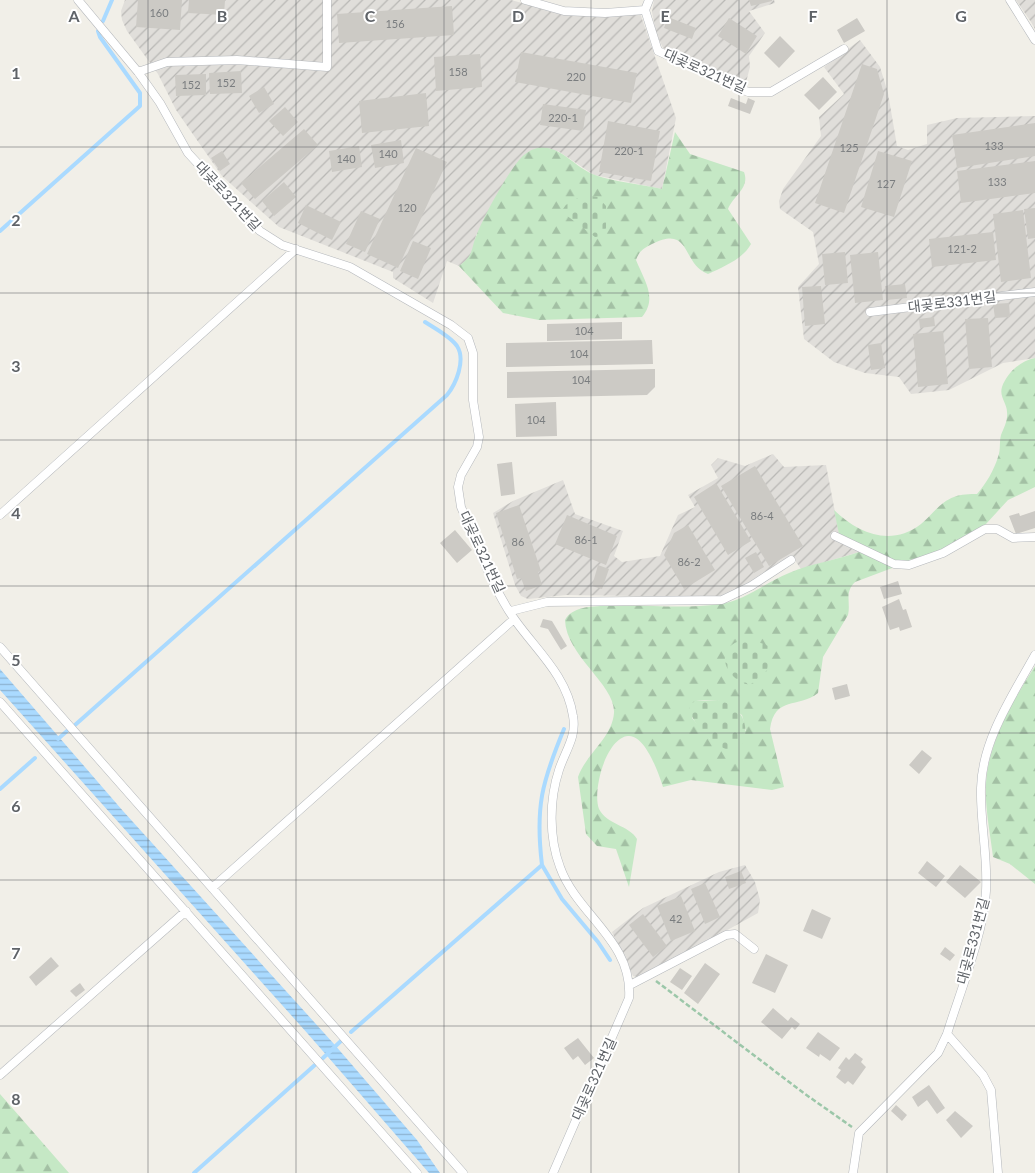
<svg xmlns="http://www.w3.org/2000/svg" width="1035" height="1173" viewBox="0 0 1035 1173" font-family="Lato,'Noto Sans KR',sans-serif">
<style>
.industrial{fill:url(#industrial-furrows)}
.forest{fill:url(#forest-firs);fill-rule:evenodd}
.cemetery{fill:url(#cemetery-stones)}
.water{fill:url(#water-rules)}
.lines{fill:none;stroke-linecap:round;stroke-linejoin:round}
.stream{stroke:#aadaff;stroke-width:4}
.building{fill:#cccac5}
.lane-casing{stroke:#b5b8bc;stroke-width:9}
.path{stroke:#9cc7a9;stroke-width:2.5;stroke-dasharray:5 2.5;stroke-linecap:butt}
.lane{stroke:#fff;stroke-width:8}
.grid{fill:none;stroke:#5f6368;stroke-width:1;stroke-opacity:0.55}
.labels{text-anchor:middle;stroke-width:4;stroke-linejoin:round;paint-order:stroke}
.number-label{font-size:11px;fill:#7a7d7f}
.street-label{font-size:14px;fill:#5f6368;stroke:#fff}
.grid-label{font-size:16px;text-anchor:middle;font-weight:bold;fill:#5f6368;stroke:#fff;stroke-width:4;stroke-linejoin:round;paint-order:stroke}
</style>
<defs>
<pattern id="industrial-furrows" width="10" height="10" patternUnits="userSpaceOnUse" patternTransform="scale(1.25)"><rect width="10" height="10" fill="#e0deda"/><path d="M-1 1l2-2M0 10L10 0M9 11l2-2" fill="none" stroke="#b9b8b5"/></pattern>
<pattern id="forest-firs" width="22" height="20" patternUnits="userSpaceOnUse" patternTransform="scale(1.25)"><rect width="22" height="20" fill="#c5e8c5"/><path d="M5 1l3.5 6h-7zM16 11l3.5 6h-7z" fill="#a3c0a4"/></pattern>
<pattern id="cemetery-stones" width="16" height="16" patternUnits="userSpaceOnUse" patternTransform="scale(1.25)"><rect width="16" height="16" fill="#c5e8c5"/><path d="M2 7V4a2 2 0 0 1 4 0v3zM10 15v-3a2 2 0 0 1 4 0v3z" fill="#a3c0a4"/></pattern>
<pattern id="water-rules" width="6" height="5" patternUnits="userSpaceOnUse" patternTransform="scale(1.25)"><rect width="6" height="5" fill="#aadaff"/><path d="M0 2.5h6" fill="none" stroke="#8eb4d2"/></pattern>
</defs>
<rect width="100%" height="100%" fill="#f1efe8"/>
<path class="industrial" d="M125,0H511L563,14L640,13L676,118L662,189L594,175L558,151L476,235L473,252L469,259L459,266L447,261L433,303L393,278V272L279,227L222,176L176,110L158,74L127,31L122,20L121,11Z
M654,0H774L775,3L749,11L765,33L749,56L750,67L745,86L663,48L656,33L652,12Z
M1016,0H1035V29L1031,22Z
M860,40L880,67L888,93L897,146L908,150L927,144V125L957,118L1035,116V358L1003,363L949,390L911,394L899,377L865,373L834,362L804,339L798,287L819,264L813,232L780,209L779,201L783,189L821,136L819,117L844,94L824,67Z
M773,454L784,467L826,465L840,538L863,551L801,569L792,556L749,583L722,596L706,597L566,595L528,599L521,596L515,585L493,513L513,501L563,480L575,514L623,531L614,556L622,562L660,556L678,515L695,507L688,495L718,478L711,465L718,458L745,466Z
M745,865L755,882L760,900L758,913L641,978L633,976L612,932L643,908L719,872Z"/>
<path class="forest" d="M675,132L690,154L744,172C750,188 734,195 728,209L751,244C743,259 723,267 708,274C681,264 692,224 652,244C644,248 639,251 636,260C644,280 658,298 642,317L539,320L503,313L459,266C475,254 470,250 477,234C484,216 510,167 524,155C531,149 539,146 548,148C566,152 578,169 595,175C615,182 640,184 662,189Z
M1035,358V487L1008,500L986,524L940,550L855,582C844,593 851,602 848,615L823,657L818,693C798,709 775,695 770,729L784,787L772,790L691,780L663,787C659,774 645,734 628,736C606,738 592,791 599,809C607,825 629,825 637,839L629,887L616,849L597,846L586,834L578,777C586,754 612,738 614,713C616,685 566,656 565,620C573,604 601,606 617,606C650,605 687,609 720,604C745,601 766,582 789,573C812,563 838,560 862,551L840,539L834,510C859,534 891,547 921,524C932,515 940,502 954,497C961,494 970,494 977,494C986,484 994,470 998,457C1001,450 999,442 1001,435C1004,428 1008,420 1007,412C1007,403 999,397 1002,387C1007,373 1021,360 1035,358ZM705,700H718L742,715L746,731L710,739L692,718L696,701Z
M1035,666V884L1010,864L993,857C990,830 983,801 987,773C993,734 1014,699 1035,666Z
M0,1094L69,1173H0Z"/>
<path class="cemetery" d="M591,196L598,197L606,206V228L602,236L595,237L566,215L563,209C569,199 580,197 591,196Z
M751,639L768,646L772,652L767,670L750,685C720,678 713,641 751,639Z
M718,700C744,706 754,731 737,752C715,749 698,730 689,711L690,704L696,701Z"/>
<path class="water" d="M0,669L123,811L334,1044L417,1140L440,1173H429L308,1034L0,690Z"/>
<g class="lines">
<path class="stream" d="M103,21L112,0
M0,231L140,106V93L100,37L98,31
M75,725L447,395C456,384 466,360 457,346C450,336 434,328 425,322
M58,739L67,731
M0,789L35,758
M542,865L562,899L598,942L610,960
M351,1032L542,865C535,807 542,782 564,729
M323,1058L342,1040
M194,1173L316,1064"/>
</g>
<path class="building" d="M138,0H182L180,30L136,27Z
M189,0H225L224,15L188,13Z
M749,0H772V1L751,6Z
M452,6L454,35L339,43L337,14Z
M668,17L696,28L692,39L664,28Z
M729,18L757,36L746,54L718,36Z
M857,18L865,31L844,43L837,30Z
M780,36L795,51L779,68L764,53Z
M521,52L637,73L631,103L515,82Z
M480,54L482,87L436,91L434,57Z
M862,64L877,69L884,94L844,213L815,203Z
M241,71L242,93L210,94L209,73Z
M206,74V95L176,96L175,75Z
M823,77L837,92L819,110L804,95Z
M264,87L274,104L259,113L249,96Z
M426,93L429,126L362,133L359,101Z
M731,98L746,104L748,98L755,101L750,114L728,106Z
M543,104L586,110L583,131L540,125Z
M285,107L298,122L283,136L269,121Z
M608,121L660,131L651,181L599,172Z
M1035,123V156L957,168L952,135Z
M304,129L318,145L255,199L241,183Z
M401,140L404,163L375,168L371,145Z
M359,146L362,167L332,172L329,151Z
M416,148L447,162L398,268L367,254Z
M222,151L230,164L220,171L211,158Z
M878,151L912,161L894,217L861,207Z
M1035,161V193L961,203L957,171Z
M284,182L296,197L274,216L262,201Z
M306,205L341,222L332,240L298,223Z
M1035,208V238L1028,239L1024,209Z
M1023,210L1031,278L1001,282L993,214Z
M361,211L380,219L365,252L346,244Z
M993,232L996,260L932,267L929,239Z
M413,241L431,248L418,279L400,271Z
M845,252L848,283L825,285L822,254Z
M878,252L883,300L855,303L850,255Z
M905,284L907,298L886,300L885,286Z
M821,286L825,324L805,326L802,287Z
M1009,303L1010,317L995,318L993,304Z
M934,317L935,326L920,328L919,319Z
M988,318L992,367L969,369L965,319Z
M622,322V339L547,341V324Z
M943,331L948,384L918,387L913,334Z
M652,340L653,364L506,367V343Z
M881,343L885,368L871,370L868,345Z
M655,369V387L647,395L507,398V372Z
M556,402L557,436L516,437L515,404Z
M512,462L515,494L501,496L497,464Z
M755,466L803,546L769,566L721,486Z
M716,483L751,541L728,555L694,497Z
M519,505L541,571L538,572L542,585L526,591L521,578L517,579L496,513Z
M1035,511V528L1016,534L1009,516L1019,513L1020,516Z
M567,515L617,536L606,565L555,544Z
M688,525L715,570L684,589L664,555L674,533Z
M455,530L472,550L457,563L440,543Z
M756,552L764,567L754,573L745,558Z
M598,565L609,569L602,589L592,586Z
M898,581L902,594L884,599L880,587Z
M899,599L903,610L906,609L912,627L900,631L899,627L890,630L882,607Z
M543,619L552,621L567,646L561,650L548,629L540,627Z
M847,684L850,696L835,700L832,688Z
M922,750L932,758L919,774L909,765Z
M927,861L945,876L936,887L918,873Z
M960,865L981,882L965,898L946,882Z
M741,871L746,883L729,889L725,877Z
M705,883L720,917L705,924L691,889Z
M681,896L695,931L671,941L657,906Z
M812,909L831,918L822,939L803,931Z
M643,914L667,946L653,957L629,925Z
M945,947L955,955L950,961L940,954Z
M766,954L788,965L775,993L752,983Z
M51,957L59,966L36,986L29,977Z
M705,963L720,974L698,1004L684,993Z
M680,968L692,976L682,990L670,982Z
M80,983L85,990L76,997L70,991Z
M773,1008L788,1021L791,1017L800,1024L795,1030L792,1027L782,1039L761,1022Z
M818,1032L840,1048L830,1061L820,1054L819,1057L806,1048Z
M578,1038L594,1058L585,1065L578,1056L573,1060L564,1048Z
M855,1053L863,1059L861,1062L866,1067L853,1085L848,1081L845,1084L836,1077L841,1070L838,1068L846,1057L849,1060Z
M929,1085L945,1108L937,1114L927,1100L918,1107L912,1097Z
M896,1105L907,1115L902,1121L891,1111Z
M955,1111L973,1126L961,1138L946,1120Z"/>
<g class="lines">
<g class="lane-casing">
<path id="lane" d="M78,0L138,72L160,103L188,153L260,231L282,245L350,267L451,325L468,338L473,353V400L479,437L477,447L461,475L458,487L461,507C477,543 492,588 515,620C537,651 567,676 573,716C577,737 565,751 559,770C549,800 549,838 560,867C577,915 633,941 629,998L553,1173
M525,0L564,11L605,13L645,10
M649,0L645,10L658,51L748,92H771L844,49
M1010,0L1035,40
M138,72L167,62L237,60L327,67V0
M870,312L1035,292
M0,515L296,249
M835,536L894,564L909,565L943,553L985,529H997L1013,538L1035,537
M511,611L547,602L722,600L751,586L791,560
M0,647L463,1173
M0,702L417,1173
M212,888L514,619
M630,985L726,935L735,934L754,949
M947,1034L983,1075L991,1090L998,1173
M0,1075L186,911
M853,1173L859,1133L938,1053L947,1034C960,992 984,933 986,891C988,856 980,822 981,788C982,740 1013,695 1035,655"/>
</g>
<path class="path" d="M656,981L805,1094L852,1127"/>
<use href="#lane" class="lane"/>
</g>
<path class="grid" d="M148,0V1173M296,0V1173M444,0V1173M591,0V1173M739,0V1173M887,0V1173M0,147H1035M0,293H1035M0,440H1035M0,586H1035M0,733H1035M0,880H1035M0,1026H1035"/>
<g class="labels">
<g class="number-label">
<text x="159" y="17">160</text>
<text x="395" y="28">156</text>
<text x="458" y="76">158</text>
<text x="576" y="81">220</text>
<text x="226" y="87">152</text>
<text x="191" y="89">152</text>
<text x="563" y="122">220-1</text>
<text x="994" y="150">133</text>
<text x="849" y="152">125</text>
<text x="629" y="155">220-1</text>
<text x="388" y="158">140</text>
<text x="346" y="163">140</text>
<text x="997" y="186">133</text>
<text x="886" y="188">127</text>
<text x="407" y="212">120</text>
<text x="962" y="253">121-2</text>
<text x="584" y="335">104</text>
<text x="579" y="358">104</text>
<text x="581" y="384">104</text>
<text x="536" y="424">104</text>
<text x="762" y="520">86-4</text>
<text x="586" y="544">86-1</text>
<text x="518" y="546">86</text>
<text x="689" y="566">86-2</text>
<text x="676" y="923">42</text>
</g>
<g class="street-label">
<text transform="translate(705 71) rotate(24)" y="5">대곶로321번길</text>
<text transform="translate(228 196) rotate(47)" y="5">대곶로321번길</text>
<text transform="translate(952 302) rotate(-7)" y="5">대곶로331번길</text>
<text transform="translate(482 552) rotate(65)" y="5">대곶로321번길</text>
<text transform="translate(973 941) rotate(-75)" y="5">대곶로331번길</text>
<text transform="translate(594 1079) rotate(-66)" y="5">대곶로321번길</text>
</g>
</g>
<g class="grid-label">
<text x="74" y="22">A</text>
<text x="222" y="22">B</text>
<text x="370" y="22">C</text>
<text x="518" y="22">D</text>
<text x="665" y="22">E</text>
<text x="813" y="22">F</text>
<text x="961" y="22">G</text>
<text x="16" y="79">1</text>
<text x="16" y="226">2</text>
<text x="16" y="372">3</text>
<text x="16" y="519">4</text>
<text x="16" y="666">5</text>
<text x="16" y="812">6</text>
<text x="16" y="959">7</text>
<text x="16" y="1105">8</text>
</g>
</svg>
